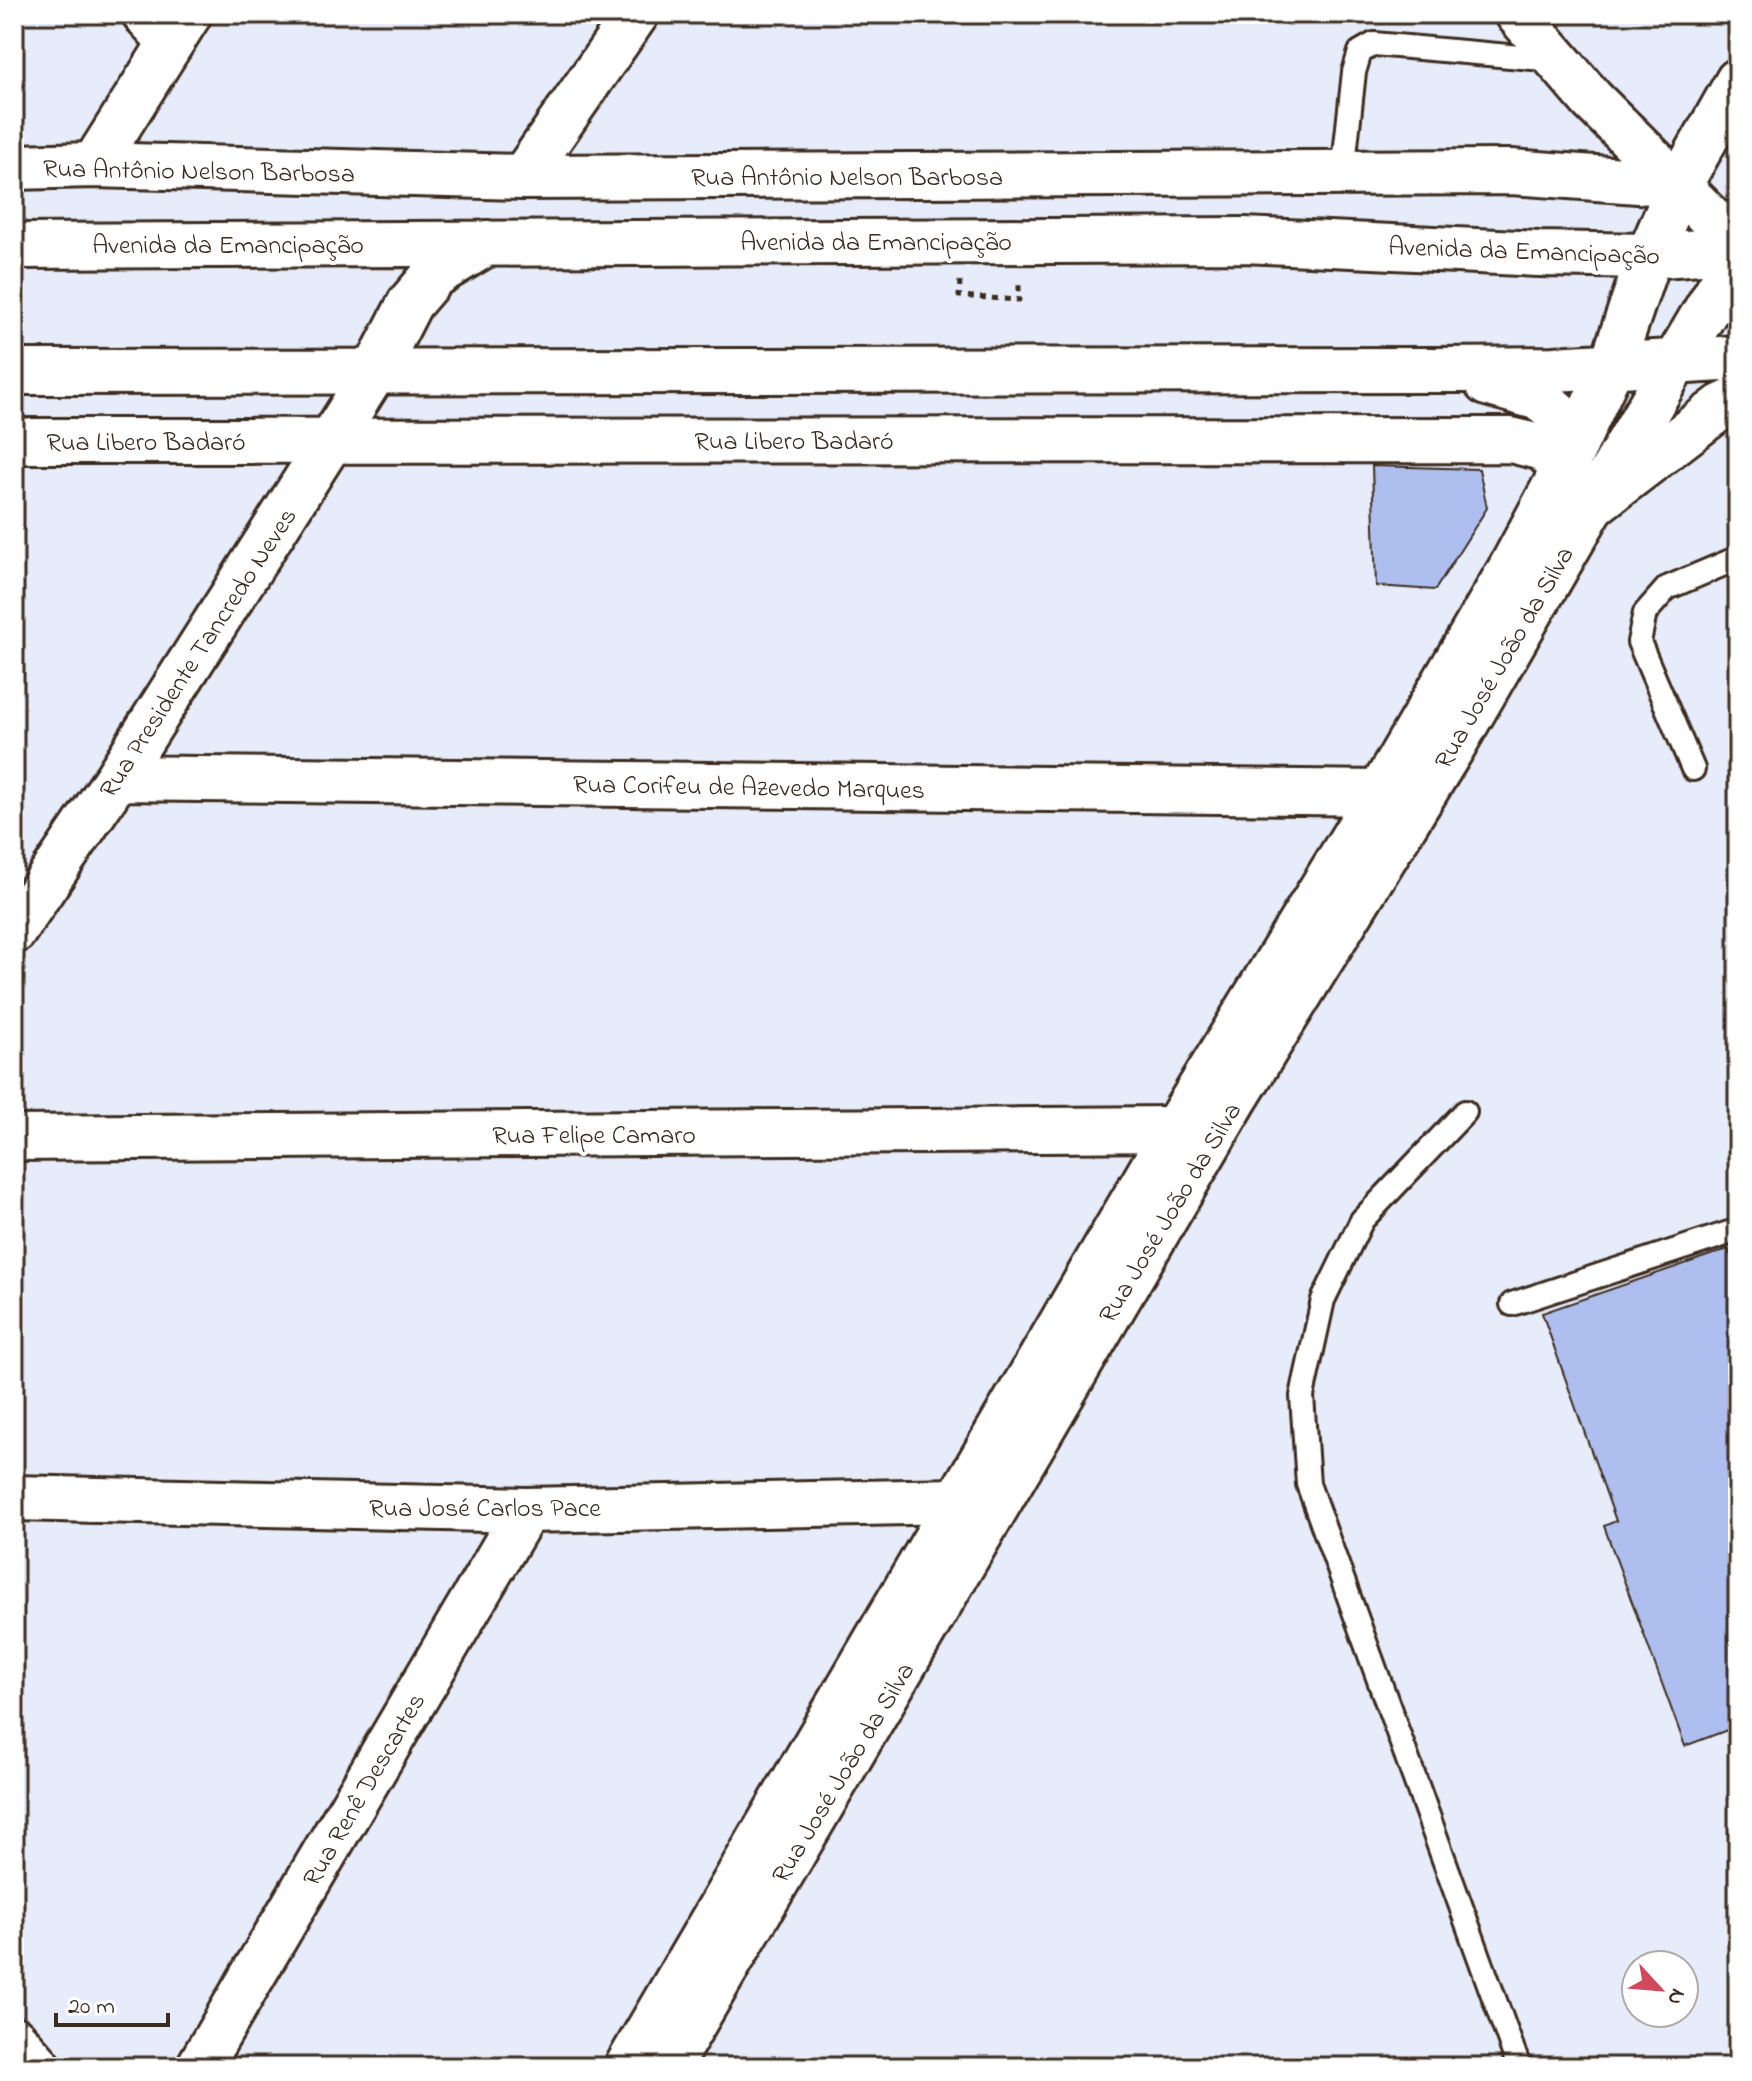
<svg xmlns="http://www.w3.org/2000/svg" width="1752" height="2081" viewBox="0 0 1752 2081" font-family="'Indie Flower',sans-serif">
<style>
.building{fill:#aebfef;stroke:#3b2a1e;stroke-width:2}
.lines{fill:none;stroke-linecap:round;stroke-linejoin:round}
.service-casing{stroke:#3b2a1e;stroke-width:28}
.minor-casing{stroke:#3b2a1e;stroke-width:50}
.tertiary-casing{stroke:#3b2a1e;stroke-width:50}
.primary-casing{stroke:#3b2a1e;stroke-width:50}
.path{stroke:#3b2a1e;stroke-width:5;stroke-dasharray:6 6;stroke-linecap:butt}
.service{stroke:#fff;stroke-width:22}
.minor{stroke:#fff;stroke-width:44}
.tertiary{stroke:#fff;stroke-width:44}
.primary{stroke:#fff;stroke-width:44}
.labels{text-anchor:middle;stroke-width:8;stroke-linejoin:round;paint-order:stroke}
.street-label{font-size:26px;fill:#3b2a1e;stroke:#fff}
</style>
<rect width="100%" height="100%" fill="#e7ecfa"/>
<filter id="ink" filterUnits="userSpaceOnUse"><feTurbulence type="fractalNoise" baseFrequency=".0125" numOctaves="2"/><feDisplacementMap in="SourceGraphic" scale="16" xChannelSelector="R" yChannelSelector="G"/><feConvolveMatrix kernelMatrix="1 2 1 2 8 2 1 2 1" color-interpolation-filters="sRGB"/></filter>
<g filter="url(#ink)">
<path class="building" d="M1372,466L1479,469L1487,508L1435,590L1376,586Z
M1728,1249L1738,1272V1726L1685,1746L1604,1526L1616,1521L1542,1313Z"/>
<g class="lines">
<g class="service-casing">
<path id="service" d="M1343,173L1354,72L1360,52L1374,44L1554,60
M1693,769L1639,642L1645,613L1667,588L1738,558
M1465,1112L1362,1220L1323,1300L1302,1396L1308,1484L1519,2067
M1512,1304L1738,1230"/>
</g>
<g class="minor-casing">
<path id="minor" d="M145,14L170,41
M94,165L189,14
M523,177L636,14
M14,441L1511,440L1543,448L1564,469
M117,778L1380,793
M14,931L117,778L375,371
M14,1138L1175,1129
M14,1498L526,1510L957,1501
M14,2039L39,2067
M199,2067L526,1510"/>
</g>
<g class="tertiary-casing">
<path id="tertiary" d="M1518,14L1592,100L1738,245
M14,167L94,165L523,177L1511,172L1680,184
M627,2067L1175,1129L1380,793L1512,566L1564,469L1612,365
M668,2067L1235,1099L1453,746L1676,361"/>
</g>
<g class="primary-casing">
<path id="primary" d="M14,246L1244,240L1539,254L1649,256L1738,249
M1676,361L1738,256
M1612,365L1649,256L1680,184L1738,81
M375,371L410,303L434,275L487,243
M14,372L1434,370L1554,369L1738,358
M1487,383L1540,398L1578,432
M1590,507L1721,407L1738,399"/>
</g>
<path class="path" d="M960,281L959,296L1019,300V281"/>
<use href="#service" class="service"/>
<use href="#minor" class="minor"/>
<use href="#tertiary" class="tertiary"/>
<use href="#primary" class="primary"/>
</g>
</g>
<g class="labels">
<g class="street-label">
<text transform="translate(199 170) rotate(1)" y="9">Rua Antônio Nelson Barbosa</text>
<text x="847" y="185">Rua Antônio Nelson Barbosa</text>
<text x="876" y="250">Avenida da Emancipação</text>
<text x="228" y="253">Avenida da Emancipação</text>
<text transform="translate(1524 250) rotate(2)" y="9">Avenida da Emancipação</text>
<text x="794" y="449">Rua Libero Badaró</text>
<text x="146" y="450">Rua Libero Badaró</text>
<text transform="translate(197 652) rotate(-57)" y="9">Rua Presidente Tancredo Neves</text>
<text transform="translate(1503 657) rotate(-60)" y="9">Rua José João da Silva</text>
<text transform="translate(749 786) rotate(1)" y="9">Rua Corifeu de Azevedo Marques</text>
<text x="594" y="1143">Rua Felipe Camaro</text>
<text transform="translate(1169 1212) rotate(-59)" y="9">Rua José João da Silva</text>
<text x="485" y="1516">Rua José Carlos Pace</text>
<text transform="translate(842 1772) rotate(-59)" y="9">Rua José João da Silva</text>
<text transform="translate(363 1789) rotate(-60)" y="9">Rua Renê Descartes</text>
</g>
</g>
<rect width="1752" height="2081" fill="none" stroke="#fff" stroke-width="48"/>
<rect x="24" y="24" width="1704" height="2033" fill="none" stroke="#3b2a1e" stroke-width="3" filter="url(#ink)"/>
<g transform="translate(1660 1989) rotate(116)"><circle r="38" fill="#ffffff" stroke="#b1aaa5" stroke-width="2"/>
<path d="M0-6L14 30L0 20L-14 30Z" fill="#d1495b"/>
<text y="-12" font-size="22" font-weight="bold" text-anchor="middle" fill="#3b2a1e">N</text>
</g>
<path d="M56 2013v12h112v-12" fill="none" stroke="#3b2a1e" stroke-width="4"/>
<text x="68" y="2013" font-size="24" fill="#3b2a1e" stroke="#ffffff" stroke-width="6" paint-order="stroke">20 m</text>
</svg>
